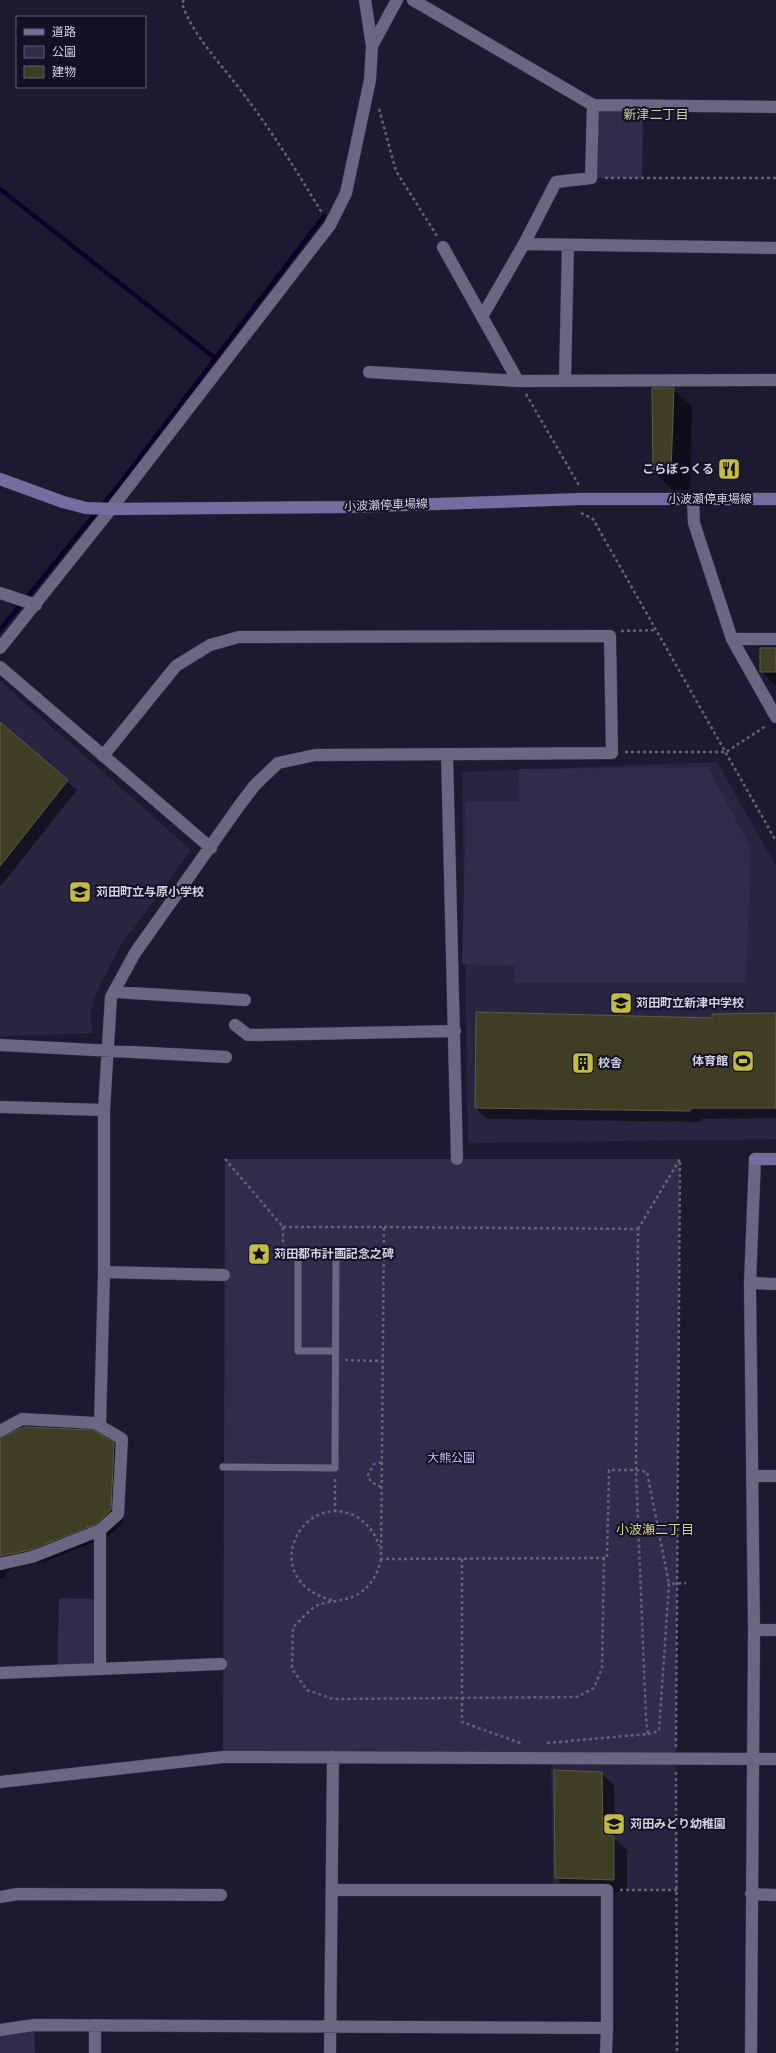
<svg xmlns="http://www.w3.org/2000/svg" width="776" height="2053" viewBox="0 0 776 2053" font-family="Raleway,'Noto Sans JP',sans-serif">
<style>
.built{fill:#282540}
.green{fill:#2f2c4c}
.shadow{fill:#0007}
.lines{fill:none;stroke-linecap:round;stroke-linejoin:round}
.stream{stroke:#0c002b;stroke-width:4.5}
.building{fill:#3f3e24;stroke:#5c5c41}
.lane-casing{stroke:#343243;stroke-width:8}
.street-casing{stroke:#343243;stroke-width:13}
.secondary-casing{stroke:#343243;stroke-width:13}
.path{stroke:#646376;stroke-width:2.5;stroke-dasharray:3 3;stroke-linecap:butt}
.lane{stroke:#696781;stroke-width:7}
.street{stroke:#696781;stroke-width:12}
.secondary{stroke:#746ea0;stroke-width:12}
.labels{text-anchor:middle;stroke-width:4;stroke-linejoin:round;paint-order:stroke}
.poi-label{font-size:12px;font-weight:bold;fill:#d3d2e1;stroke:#131126;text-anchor:start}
.street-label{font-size:12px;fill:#d3d2e1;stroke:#131126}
.park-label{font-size:12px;fill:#c7c4f6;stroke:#131126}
.neighbourhood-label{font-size:13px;fill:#d3d183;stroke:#131126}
</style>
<rect width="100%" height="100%" fill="#1c1a30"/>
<path class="built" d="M0,681L191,850L120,946L95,995L91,1014L92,1033L0,1036Z
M717,762L776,866V1139L468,1143L462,772Z
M551,1758L676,1759L678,1890H553Z"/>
<path class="green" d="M593,105L643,106L642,178H591Z
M708,767L751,848L746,983H515V966L462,964L466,801H518L519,769Z
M225,1159H680L676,1759L223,1757Z
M59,1598L100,1599V1669L57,1671Z
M34,2025L35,2053H0V2030Z"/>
<path class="shadow" d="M673,389L692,407L690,490H673L654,472Z
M776,649V685H775L761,671Z
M0,723L77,790L0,887Z
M477,1013L713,1019L776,1014V1118L701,1119V1122L487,1119L476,1108Z
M0,1439L114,1444L127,1457L123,1523L109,1536L43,1562L11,1569L6,1574L5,1578L0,1579Z
M601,1773L614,1785L615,1839L627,1850V1892L569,1891L556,1878Z"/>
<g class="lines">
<path class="stream" d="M0,189L215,358
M0,630L118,486L324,216"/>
</g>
<path class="building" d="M652,388H674L671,472H653Z
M760,648H776V672H760Z
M0,722L68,780L0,866Z
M476,1012L712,1018V1014L776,1013V1108H691L690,1111L475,1108Z
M24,1427L93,1430L114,1443L111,1510L96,1524L30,1550L0,1556V1438Z
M554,1770L602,1772L603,1835L614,1836V1880L555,1878Z"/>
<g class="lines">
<g class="lane-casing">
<path id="lane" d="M223,1467L335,1468L336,1252H298V1351H335"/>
</g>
<g class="street-casing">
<path id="street" d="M413,0L593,105L776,107
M372,46L397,0
M524,244L776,248
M443,247L518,381
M483,315L524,244L556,182L591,178L593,105
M369,372L518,381L776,380
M565,380L568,245
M693,499L694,523L732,639L776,717
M0,593L36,605
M732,639H776
M0,648L111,509L330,225L346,193L370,80L372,46L365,0
M0,667L211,848
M447,754L457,1159
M115,992L245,1000
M235,1025L248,1035L455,1031
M0,1045L226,1057
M0,1107L104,1110
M104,1272L224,1275
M750,1283L776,1284
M100,1426L104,1272V1110L111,997L135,953L239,806L255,785L278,763L315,755L612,753L610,636L239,637L210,645L176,666L103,756
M0,1431L22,1419L95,1423L122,1439L118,1514L100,1530V1669
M752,1476H776
M0,1564L32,1557L100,1530
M754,1630H776
M0,1673L221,1664
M0,1782L223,1757L776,1759
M332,1890H607V2028L606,2053
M751,1894L776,1895
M0,1897L17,1894L221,1895
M0,2030L34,2025L607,2028
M95,2053V2025
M330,2053L333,1757
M751,2053L754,1630L750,1283L755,1159"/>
</g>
<g class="secondary-casing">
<path id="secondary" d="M0,479L63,502L86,508L111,509L348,507L580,499H776
M755,1159H776"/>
</g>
<path class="path" d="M184,0L182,3C192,36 225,68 245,96C273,133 298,173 322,213
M379,109L396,171L437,236
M605,178H776
M526,394L580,487
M581,513L593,519L776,841
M621,631L657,630
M625,752H726L766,726
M225,1159L283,1227V1251
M283,1227H384
M384,1227L638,1229L636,1470H609L607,1558L381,1559Z
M638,1229L680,1159
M346,1252H384
M345,1360L383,1361
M335,1479V1512
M381,1487L371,1482L368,1475L374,1464L382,1462
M381,1559C377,1578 366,1594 346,1599C336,1602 326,1601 316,1606C308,1611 300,1621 293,1627L292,1669L307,1690L333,1699L577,1697L594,1688L602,1668L604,1558
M462,1559V1722L523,1744
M332,1600C255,1580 302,1487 357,1517C368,1524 375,1533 379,1546
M648,1734L659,1731L669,1584L686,1583
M547,1743L648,1734L646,1718L636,1470L647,1472L669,1584
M676,1747L680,1159
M676,1772L677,2053
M620,1890H678"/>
<use href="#lane" class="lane"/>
<use href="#street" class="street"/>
<use href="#secondary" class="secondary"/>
</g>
<defs>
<g id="restaurant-square" transform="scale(1.15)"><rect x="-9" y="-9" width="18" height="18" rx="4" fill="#c2bd3f" stroke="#131126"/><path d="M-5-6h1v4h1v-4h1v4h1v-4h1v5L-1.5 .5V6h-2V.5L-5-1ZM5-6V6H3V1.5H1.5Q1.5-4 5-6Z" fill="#111"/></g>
<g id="school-square" transform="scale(1.15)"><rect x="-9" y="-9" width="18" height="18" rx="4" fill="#c2bd3f" stroke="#131126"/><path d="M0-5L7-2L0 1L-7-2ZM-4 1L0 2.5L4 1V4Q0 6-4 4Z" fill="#111"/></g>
<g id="stadium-square" transform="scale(1.15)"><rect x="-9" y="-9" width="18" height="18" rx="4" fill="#c2bd3f" stroke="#131126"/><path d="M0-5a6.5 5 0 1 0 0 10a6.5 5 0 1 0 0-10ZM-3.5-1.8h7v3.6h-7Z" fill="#111"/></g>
<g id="building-square" transform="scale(1.15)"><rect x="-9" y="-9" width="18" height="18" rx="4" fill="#c2bd3f" stroke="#131126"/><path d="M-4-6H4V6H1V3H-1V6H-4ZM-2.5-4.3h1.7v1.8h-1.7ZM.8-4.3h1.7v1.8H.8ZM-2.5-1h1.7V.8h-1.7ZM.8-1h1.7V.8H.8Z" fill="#111"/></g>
<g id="sight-square" transform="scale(1.15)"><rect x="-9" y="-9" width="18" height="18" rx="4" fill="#c2bd3f" stroke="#131126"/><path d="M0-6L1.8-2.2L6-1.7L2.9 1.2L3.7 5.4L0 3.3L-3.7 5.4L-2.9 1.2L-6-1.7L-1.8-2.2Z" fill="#111"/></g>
</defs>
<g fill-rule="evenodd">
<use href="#restaurant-square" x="729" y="469"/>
<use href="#school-square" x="80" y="892"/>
<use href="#school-square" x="621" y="1003"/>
<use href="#stadium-square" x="743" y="1061"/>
<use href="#building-square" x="583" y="1063"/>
<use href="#sight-square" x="259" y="1254"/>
<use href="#school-square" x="614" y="1824"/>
</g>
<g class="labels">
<g class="poi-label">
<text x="714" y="473" text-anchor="end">こらぼっくる</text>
<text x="96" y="896">苅田町立与原小学校</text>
<text x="636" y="1007">苅田町立新津中学校</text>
<text x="728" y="1065" text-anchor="end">体育館</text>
<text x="598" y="1067">校舎</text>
<text x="274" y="1258">苅田都市計画記念之碑</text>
<text x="630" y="1828">苅田みどり幼稚園</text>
</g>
<g class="street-label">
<text x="710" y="503">小波瀬停車場線</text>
<text transform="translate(386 505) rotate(-2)" y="4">小波瀬停車場線</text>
</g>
<g class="park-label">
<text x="451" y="1462">大熊公園</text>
</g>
<g class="neighbourhood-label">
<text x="656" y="119">新津二丁目</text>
<text x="655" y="1534">小波瀬二丁目</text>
</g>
</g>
<rect x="16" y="16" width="130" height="72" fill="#131126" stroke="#605e71"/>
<rect x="24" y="29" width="20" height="6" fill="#746ea0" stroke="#605e71"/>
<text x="52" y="36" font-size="12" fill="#d3d2e1">道路</text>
<rect x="24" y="46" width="20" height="12" fill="#2f2c4c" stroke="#605e71"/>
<text x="52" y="56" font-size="12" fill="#d3d2e1">公園</text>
<rect x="24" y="66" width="20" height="12" fill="#3f3e24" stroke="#605e71"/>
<text x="52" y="76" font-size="12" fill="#d3d2e1">建物</text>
</svg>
